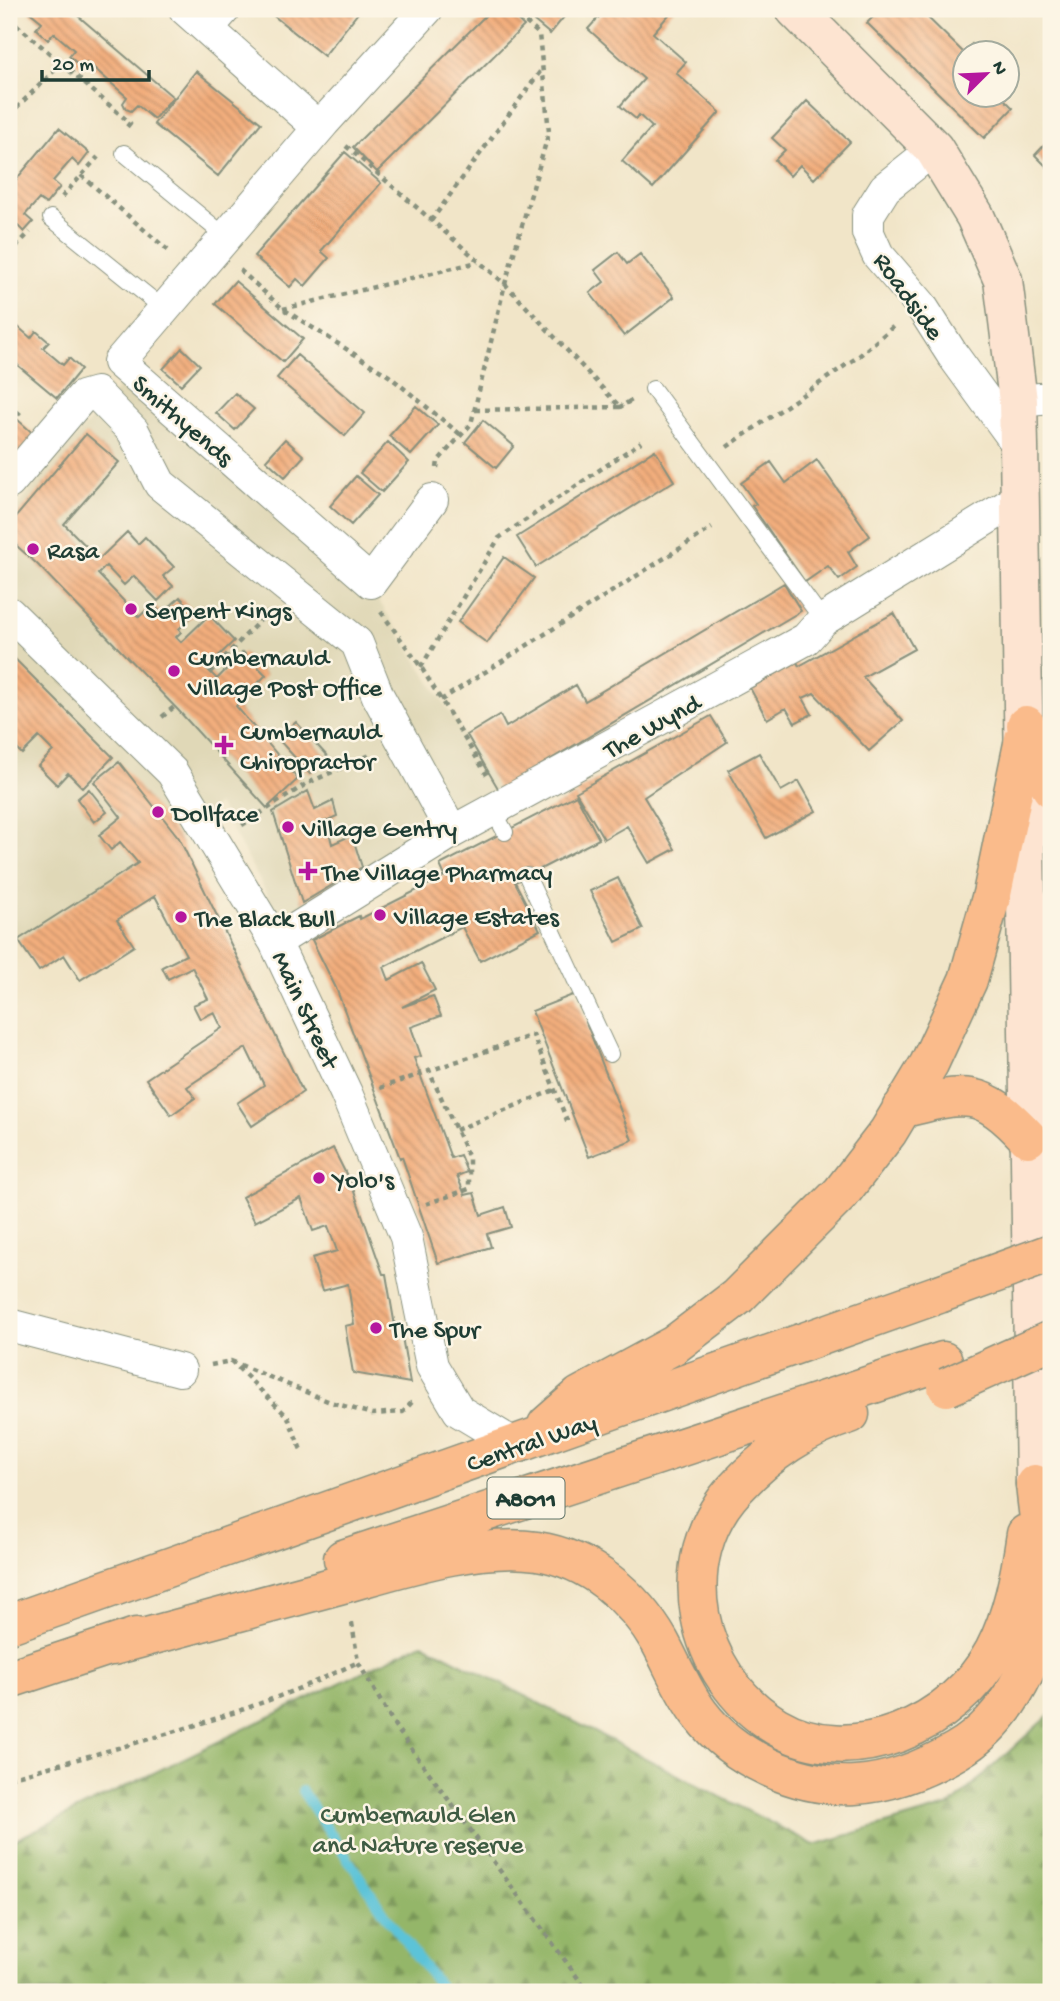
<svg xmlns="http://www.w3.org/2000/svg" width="1060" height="2001" viewBox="0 0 1060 2001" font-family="'Gochi Hand',sans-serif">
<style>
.built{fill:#e0d8b7}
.forest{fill:url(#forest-firs);stroke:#5a7a4e;stroke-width:2}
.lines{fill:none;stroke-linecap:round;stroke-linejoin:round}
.stream{stroke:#5bc3d8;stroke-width:10}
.building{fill:url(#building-back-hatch)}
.lane-casing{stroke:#88917e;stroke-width:18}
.street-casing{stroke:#88917e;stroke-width:34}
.secondary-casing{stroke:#88917e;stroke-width:41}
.primary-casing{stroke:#88917e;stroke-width:41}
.path{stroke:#88917e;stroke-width:4.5;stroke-dasharray:5 5;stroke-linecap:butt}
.lane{stroke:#fff;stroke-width:16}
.street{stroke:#fff;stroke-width:32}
.secondary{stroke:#fde4d1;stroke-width:38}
.primary{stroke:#fabb8b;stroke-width:38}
.primary-bridge-casing{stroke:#88917e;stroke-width:41;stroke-linecap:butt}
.primary-bridge{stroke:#fabb8b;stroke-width:38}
.poi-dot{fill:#b5179e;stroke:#fcf5e5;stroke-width:2.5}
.labels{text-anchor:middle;stroke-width:5;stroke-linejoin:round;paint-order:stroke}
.shield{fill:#fcf5e5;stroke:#617469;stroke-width:2}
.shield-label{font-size:24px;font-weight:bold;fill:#1f3d34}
.street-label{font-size:26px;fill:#1f3d34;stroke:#fcf5e5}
.poi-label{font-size:26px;fill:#1f3d34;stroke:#fcf5e5;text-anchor:start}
.park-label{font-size:26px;fill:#3e5b42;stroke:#fcf5e5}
</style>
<defs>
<pattern id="forest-firs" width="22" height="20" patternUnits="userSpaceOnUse" patternTransform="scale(1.75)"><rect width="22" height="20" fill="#94b669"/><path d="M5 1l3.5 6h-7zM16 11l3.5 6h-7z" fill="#789557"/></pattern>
<pattern id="building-back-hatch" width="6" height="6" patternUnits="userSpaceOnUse" patternTransform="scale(1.75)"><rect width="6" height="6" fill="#f3ae7d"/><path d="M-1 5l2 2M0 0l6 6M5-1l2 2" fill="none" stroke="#c48f67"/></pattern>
</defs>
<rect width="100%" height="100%" fill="#fcf5e5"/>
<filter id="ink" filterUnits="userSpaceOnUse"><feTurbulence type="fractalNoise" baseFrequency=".0143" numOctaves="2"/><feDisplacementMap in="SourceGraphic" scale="14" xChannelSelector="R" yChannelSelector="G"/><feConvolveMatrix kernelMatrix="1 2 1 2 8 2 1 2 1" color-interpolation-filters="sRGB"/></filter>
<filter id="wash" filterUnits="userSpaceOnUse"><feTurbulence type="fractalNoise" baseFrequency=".00686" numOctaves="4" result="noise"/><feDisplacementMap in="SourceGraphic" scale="28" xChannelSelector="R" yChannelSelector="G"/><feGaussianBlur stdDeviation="1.57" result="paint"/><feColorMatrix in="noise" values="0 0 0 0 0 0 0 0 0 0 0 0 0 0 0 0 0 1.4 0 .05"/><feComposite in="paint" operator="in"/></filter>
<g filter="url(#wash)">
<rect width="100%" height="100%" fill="#f1e5c8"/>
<path class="built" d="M120,386L379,601L499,790L285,927L218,804L179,838L9,946V516Z"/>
<path class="forest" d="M422,1643L814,1845L951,1805L1051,1713V1992H9V1843Z"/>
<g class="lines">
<path class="stream" d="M302,1791L391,1923L444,1992"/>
</g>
<g id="blocks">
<path class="building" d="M26,9H70L173,97L154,119L137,105L131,111L126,109L123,103L127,97L87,62L82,68L69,56L74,50L54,33L48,40L36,29L42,22Z
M280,9H361L324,56L274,16Z
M492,9H506L524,26L377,172L353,147Z
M524,9H554L564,17L550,34L522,11Z
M606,9H674L653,33L686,62L676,73L720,112L653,188L622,161L652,127L639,115L636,119L620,106L644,79L588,29Z
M881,9H919L964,53L972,44L981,52H965V94H1006L1003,98L1013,108L984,138L867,23Z
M196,71L261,123L218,176L154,124Z
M807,101L850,142L814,179L800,165L790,176L775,160L785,150L772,138Z
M59,128L89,153L79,166L72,159L53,181L60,187L46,204L39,199L25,215L33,222L24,232L17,225L9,235V188Z
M1051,138V171L1035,155Z
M345,152L381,183L321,251L329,258L305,286L297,279L290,287L254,256Z
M618,252L627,264L640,254L674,297L624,336L590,293L604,282L595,270Z
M235,281L303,339L283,362L215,304Z
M9,307L16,313L10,320L31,338L36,331L49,342L43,348L63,365L69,358L81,369L57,398L9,358Z
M182,348L200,365L181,385L163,369Z
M297,355L365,413L345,436L277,378Z
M235,393L254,409L235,430L216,413Z
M416,406L438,425L411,455L389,436Z
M9,412L36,436L9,468Z
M483,420L514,446L496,468L465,442Z
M86,434L119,462L64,524L99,559L127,532L138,544L145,537L174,567L163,576L173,586L158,601L134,576L124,585L106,566L98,574L139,617L153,604L162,614L180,597L195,613L179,629L181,632L176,637L181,642L209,615L234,641L206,668L217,679L243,652L266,675L236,706L298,779L267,808L178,710L37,564L9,539V525Z
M285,439L304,456L285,477L266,460Z
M388,442L409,462L382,492L360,473Z
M655,450L674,481L536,567L517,537Z
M817,460L870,536L848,552L857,567L839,580L828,566L805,582L752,506L756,504L741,483L771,462L786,483Z
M356,476L378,495L351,525L330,506Z
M504,557L534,578L487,643L458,622Z
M784,583L801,611L499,790L467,735L500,715L506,727L576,685L585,701Z
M894,613L914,649L863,677L903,721L869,751L814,693L803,698L812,714L795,723L786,708L767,719L750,688L797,662L799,666Z
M9,653L113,757L83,788L68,773L57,785L38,766L53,751L39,737L22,754L9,741Z
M711,716L727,742L644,797L675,849L649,863L627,826L604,839L576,792Z
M296,722L328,757L310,774L278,739Z
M759,753L781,791L799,781L816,811L766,838L728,770Z
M119,762L179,838L303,1092L252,1126L237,1103L264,1085L246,1048L187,1087L195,1098L171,1115L146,1079L222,1028L214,1012L200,1019L193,1005L208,999L192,967L168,979L162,967L186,955L155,896L117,920L134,946L80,980L64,955L39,971L18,940L138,863L120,842L111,850L99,835L121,817L94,782Z
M89,789L107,812L94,822L77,799Z
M308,791L315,810L333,801L337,816L321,823L325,834L329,832L332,844L352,835L362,867L302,903L273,812Z
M576,795L599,839L515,882L540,930L480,961L462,927L384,967L389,980L421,963L435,990L402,1007L433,996L441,1016L411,1027L421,1056L414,1058L451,1158L460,1155L467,1172L457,1176L465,1195L474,1193L481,1215L505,1207L511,1227L487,1234L491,1247L438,1263L402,1157L400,1158L336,988L312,940L359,916L360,919L445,876L440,865Z
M618,878L643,929L616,942L590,891Z
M575,994L632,1140L589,1157L532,1011Z
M333,1148L352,1186L383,1274H386L396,1332L401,1331L410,1383L353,1373L345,1326L354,1324L348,1284L322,1291L312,1258L337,1251L328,1226L313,1231L301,1198L255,1222L242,1197Z"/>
</g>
</g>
<g filter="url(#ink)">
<use href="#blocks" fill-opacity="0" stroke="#88917e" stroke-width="2"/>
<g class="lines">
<g class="lane-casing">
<path id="lane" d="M214,33L235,9
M124,153L226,237
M51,218L164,309
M653,389L823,620
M493,810L505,832
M527,876L610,1054"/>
</g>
<g class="street-casing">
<path id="street" d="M185,9L319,128
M427,9L324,122L119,362L371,582L432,500
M934,149L885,188L868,215V233L878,255L920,304L952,354L1019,446
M1018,401L1051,398
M9,483L82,397L96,393L133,431L160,484L357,643L378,696L452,832
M9,613L172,772L275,942L346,1093L406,1237L432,1366L459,1411L517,1446
M275,942L452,832L806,639L823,620L1020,498
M9,1325L180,1370"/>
</g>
<g class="secondary-casing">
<path id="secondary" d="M795,9L934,149L975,216L1003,280L1018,401L1019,446L1035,1484"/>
</g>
<g class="primary-casing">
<path id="primary" d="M1026,725L1051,788
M901,1109C965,1092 981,1087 1028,1138
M850,1414C807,1427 766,1455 736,1488C669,1559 694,1677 776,1726C852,1771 955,1724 994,1651C1013,1614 1020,1575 1026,1534
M547,1425L580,1396L674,1345L737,1297L841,1193L888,1132L929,1064L968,980L992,894L1024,739
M343,1559L943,1361
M9,1624L939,1294
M113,1646C188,1626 264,1605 339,1585C397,1569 477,1542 537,1551C590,1559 634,1597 660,1642C673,1666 683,1692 700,1714C734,1759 799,1788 855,1785C891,1783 925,1769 956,1751C1011,1719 1041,1653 1045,1591C1046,1556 1038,1519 1035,1484
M9,1679L136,1637"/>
</g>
<path class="path" d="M9,18L130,123L126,128
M9,115L61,64
M346,146L505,284L620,407
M81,175L171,253
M62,197L98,157
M431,221L542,69
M9,254L30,232
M240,270L283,309L389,376L461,435
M283,309L478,262
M630,401L620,407L632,400
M9,405L22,416
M475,410L619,407
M727,447L859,356L895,325
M437,468L438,461L471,424L505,284L549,132L539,34L511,9
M381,612L421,667L487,775
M421,667L499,538L641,442
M210,672L268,612
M441,700L712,528
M162,717L174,707
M242,825L306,784L372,754
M380,1088L429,1071
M456,1130L554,1090
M426,1204L469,1189V1158L429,1071L533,1035L568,1123
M231,1361L330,1402L372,1414L403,1412L414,1400
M211,1365L231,1361L288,1417L301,1450
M352,1623L358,1662L395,1726L588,1992
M9,1778C127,1745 248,1716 358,1662"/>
<use href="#lane" class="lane"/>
<use href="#street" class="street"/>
<use href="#secondary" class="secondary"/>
<use href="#primary" class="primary"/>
<g class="primary-bridge-casing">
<path id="primary-bridge" d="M939,1294L1051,1253
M947,1387L1051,1340"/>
</g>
<use href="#primary-bridge" class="primary-bridge"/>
</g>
</g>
<g class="poi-dot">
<circle cx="33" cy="549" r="7"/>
<circle cx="131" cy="609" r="7"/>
<circle cx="174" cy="671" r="7"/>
<path d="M220.5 734.5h7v7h7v7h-7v7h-7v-7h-7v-7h7z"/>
<circle cx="158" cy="812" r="7"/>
<circle cx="288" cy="827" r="7"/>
<path d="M304.5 860.5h7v7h7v7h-7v7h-7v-7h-7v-7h7z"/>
<circle cx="380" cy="915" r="7"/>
<circle cx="181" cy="917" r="7"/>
<circle cx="319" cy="1178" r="7"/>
<circle cx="376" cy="1328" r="7"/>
</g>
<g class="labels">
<rect class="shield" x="487.5" y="1477.5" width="77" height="41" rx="5"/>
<g class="shield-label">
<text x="526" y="1506">A8011</text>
</g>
<g class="street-label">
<text transform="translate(910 295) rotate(54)" y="9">Roadside</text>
<text transform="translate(184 419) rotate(41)" y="9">Smithyends</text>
<text transform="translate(651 725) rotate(-29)" y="9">The Wynd</text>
<text transform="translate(307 1009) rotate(65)" y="9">Main Street</text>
<text transform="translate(531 1441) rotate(-19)" y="9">Central Way</text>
</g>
<g class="poi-label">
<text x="47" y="558">Rasa</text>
<text x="145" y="618">Serpent Kings</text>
<text x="188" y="665">Cumbernauld<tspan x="188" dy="30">Village Post Office</tspan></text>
<text x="240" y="739">Cumbernauld<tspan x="240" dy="30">Chiropractor</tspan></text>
<text x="172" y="821">Dollface</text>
<text x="302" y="836">Village Gentry</text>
<text x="322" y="880">The Village Pharmacy</text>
<text x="394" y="924">Village Estates</text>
<text x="195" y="926">The Black Bull</text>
<text x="333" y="1187">Yolo's</text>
<text x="390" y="1337">The Spur</text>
</g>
<g class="park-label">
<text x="418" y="1822">Cumbernauld Glen<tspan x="418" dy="30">and Nature reserve</tspan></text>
</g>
</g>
<rect width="1060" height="2001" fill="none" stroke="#fcf5e5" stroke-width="35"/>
<g transform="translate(986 74) rotate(66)"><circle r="33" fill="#fcf5e5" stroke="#a4ab9e" stroke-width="2"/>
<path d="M0-5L12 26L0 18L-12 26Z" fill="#b5179e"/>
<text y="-10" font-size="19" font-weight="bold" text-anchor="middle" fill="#1f3d34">N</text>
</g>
<path d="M42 70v10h107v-10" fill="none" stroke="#1f3d34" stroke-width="3.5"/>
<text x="52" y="70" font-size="21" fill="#1f3d34" stroke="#fcf5e5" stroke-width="5" paint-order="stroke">20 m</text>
</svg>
